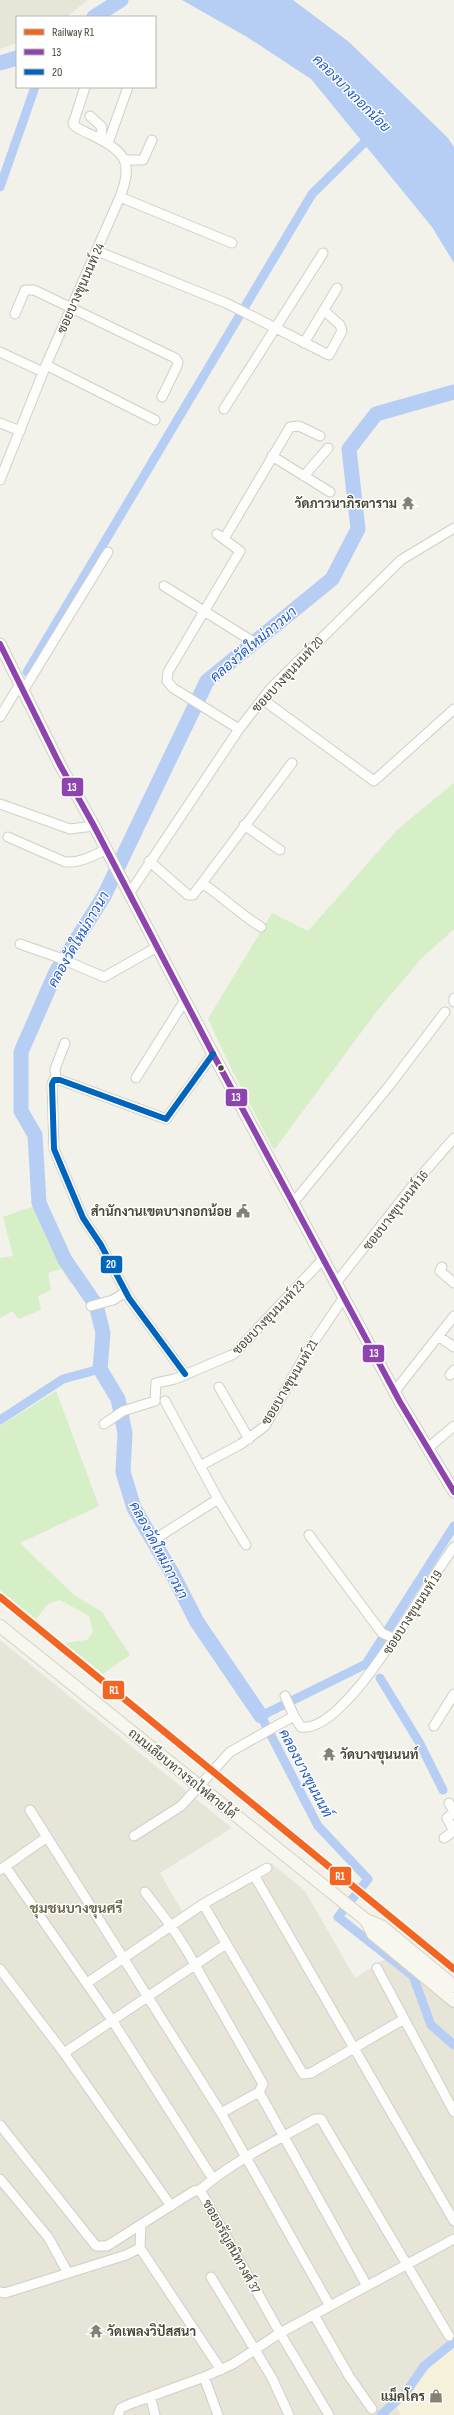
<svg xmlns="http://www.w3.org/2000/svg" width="454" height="2415" viewBox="0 0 454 2415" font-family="'Sofia Sans Condensed',Sarabun,sans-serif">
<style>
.residential{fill:#e7e5d7}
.commercial{fill:#f6f1db}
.green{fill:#d6efc7}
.water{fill:#b6cdf4}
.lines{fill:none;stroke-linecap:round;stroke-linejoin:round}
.canal{stroke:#b6cdf4;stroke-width:9}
.river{stroke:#b6cdf4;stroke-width:15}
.minor-casing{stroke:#d0cfc7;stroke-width:11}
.tertiary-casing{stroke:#d0cfc7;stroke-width:13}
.secondary-casing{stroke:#d3d3c2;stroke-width:14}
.minor{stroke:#fdfdfc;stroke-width:9}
.tertiary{stroke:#fdfdfc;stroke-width:11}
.secondary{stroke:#f7f7ef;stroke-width:12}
.bus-1-casing{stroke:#fff;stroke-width:9}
.bus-2-casing{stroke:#fff;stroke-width:9}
.bus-1{stroke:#8e44ad;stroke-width:6}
.bus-2{stroke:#0065bd;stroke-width:6}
.rail-1-casing{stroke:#fff;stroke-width:10}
.rail-1{stroke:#f26522;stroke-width:7}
.bus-dot{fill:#494635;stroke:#fff;stroke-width:1.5}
.labels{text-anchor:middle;stroke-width:3;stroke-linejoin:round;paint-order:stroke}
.street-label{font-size:13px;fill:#494635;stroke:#fff}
.poi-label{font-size:13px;font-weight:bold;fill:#494635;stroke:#fff;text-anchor:end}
.water-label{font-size:14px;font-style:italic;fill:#2158c2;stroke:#fff}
.neighbourhood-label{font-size:14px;font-weight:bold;fill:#6d674b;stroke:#fff}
.line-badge{stroke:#fff;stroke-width:1.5}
.badge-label{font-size:11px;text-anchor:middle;font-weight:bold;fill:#fff}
</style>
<rect width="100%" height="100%" fill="#f2f1ea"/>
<path class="residential" d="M0,0H88L66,17H17V43L0,49Z
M0,1640L232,1828L160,1873L183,1913L271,1863L305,1891L355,1978L392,1955L454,2006V2347L434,2363L397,2408L401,2415H0Z"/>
<path class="commercial" d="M454,2347V2415H401L397,2408L434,2363Z"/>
<path class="green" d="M454,783V929L421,959L377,1011L274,1150L233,1072L208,1019L272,913L308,931L397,830Z
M37,1205L82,1277L70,1283L62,1269L48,1273L51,1290L38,1296L41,1310L18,1319L13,1311L0,1318V1258L13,1256L3,1217Z
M56,1391L99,1506L20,1543L74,1595L102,1612L130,1655L103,1674L65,1643L87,1640L93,1632L89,1616L60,1600L48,1604L36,1619L0,1590V1426Z"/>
<path class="water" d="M182,0H293L349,42L448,138L454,147V263L432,227L311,79L247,37Z"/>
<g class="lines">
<path class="canal" d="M0,187L35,87
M27,672L312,194L372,135
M0,1420L63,1379L100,1369
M454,1526L366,1664L261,1716L318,1826L368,1879L338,1917L413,1976L431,2025L454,2045
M380,1678L419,1742L443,1790
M381,2415L407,2391L424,2366L454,2342"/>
<path class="river" d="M94,17L121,0
M0,63L17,58
M261,1716L197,1622L172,1573L134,1508L123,1472L125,1433L118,1399L100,1369L103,1333L96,1305L65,1260L39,1203L35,1135L21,1111V1052L56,972L104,896L207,681L332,579L358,529L349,449L376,414L454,392"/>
<g class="minor-casing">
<path id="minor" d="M90,116L102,127L101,140
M108,143L128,87
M126,160H143L152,140
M120,197L232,243
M97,251L226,303L329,355L342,331L340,325L328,314
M15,314L25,290H34L175,358L178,362L177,366L162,397
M304,343L337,288
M0,352L43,372
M46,365L155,420
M224,409L323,253
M0,423L20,431
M272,456L330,492
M304,476L328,448
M0,480L46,365L120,197C134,161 125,152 92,135C86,132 78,130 73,124L85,87
M217,534L240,551L168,672L167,681L173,688L239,729
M224,539L290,427L299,426L320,436
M164,586L252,641
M23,691L108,552
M262,699L374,781L454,709
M0,717L20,684
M0,804L70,829L94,826
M244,825L280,850
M8,837L65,862C80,863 93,856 107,849
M149,861L188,895H193L292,763
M202,883C223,897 240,914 261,927
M129,894L239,729L271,688L401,560L454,528
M20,944L57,957L104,977L157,947
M454,998V1002
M136,1078L185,1000
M56,1080L55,1069L65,1043
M293,1203L389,1086L445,1012
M442,1267L440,1271L454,1283
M336,1283L414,1184L454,1138
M91,1306L113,1300L126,1292
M438,1336L454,1347
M185,1374L129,1298L101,1245L83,1218L54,1149L52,1084L54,1080H60L166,1119L213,1054
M450,1375L454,1370
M219,1387L249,1439
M395,1391L454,1316
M165,1401L218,1499L246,1545
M104,1424L123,1411L155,1401L156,1383L175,1379L234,1354L323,1259
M428,1448L454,1426
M200,1466L241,1444L265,1426L307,1352L344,1297
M309,1535L382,1633L395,1639
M152,1541L218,1499
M285,1696L294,1716L301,1727C347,1735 428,1579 454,1547
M434,1726L454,1694
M449,1803L454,1812
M30,1810L221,2113L330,2306
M454,1831L447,1818L454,1813
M134,1836L181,1806L230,1752L294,1716
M444,1838L454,1831
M5,1866L112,2020L213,2179
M0,1870L47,1837
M254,1875L454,2221
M145,1892L171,1926L186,1949L263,2084L259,2092L221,2113
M203,1904L303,2074L311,2073L404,2019
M377,1968L454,2112
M0,1969L64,2053L171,2206
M87,1983L203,1904L267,1868
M64,2053L226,1944
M259,2092L367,2286
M0,2125L96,2246H107L194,2191L200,2190L280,2333L329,2415
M0,2179L48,2237L68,2273
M200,2190C233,2161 276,2141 315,2119H321L449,2336
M140,2248L221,2370
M211,2277L272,2378L289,2415
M0,2292L5,2293L126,2255L140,2248L141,2225
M314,2315L349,2376L372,2409
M152,2403L155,2415
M118,2415L121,2408L130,2404L204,2377
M218,2415L204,2377L233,2364L280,2333L454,2239"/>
</g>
<g class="tertiary-casing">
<path id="tertiary" d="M0,644L60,765L94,826L213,1054L400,1402L454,1492"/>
</g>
<g class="secondary-casing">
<path id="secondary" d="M0,1626L366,1920L381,1926L454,1986
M366,1920L373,1934L454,2001"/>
</g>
<use href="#minor" class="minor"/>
<use href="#tertiary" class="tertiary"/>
<use href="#secondary" class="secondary"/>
<g class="bus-1-casing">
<path id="bus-1" d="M0,644L60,765L94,826L213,1054L400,1402L454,1492"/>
</g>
<g class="bus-2-casing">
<path id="bus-2" d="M185,1374L129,1298L101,1245L83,1218L54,1149L52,1084L54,1080H60L166,1119L213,1054"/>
</g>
<use href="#bus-1" class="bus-1"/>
<use href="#bus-2" class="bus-2"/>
<g class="rail-1-casing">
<path id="rail-1" d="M0,1597L454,1969"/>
</g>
<use href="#rail-1" class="rail-1"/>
</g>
<defs>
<g id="temple-bare" transform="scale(1.08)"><path d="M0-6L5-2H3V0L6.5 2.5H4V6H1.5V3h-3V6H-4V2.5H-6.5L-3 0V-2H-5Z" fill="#848274" stroke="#fff" stroke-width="2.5" paint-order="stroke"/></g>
<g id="civic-bare" transform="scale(1.08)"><path d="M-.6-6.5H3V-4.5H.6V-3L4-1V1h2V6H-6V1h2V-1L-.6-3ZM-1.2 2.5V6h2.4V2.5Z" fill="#848274" stroke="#fff" stroke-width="2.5" paint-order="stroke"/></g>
<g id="shop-bare" transform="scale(1.08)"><path d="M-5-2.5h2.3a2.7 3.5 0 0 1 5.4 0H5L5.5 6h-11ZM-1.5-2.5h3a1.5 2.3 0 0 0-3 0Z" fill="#848274" stroke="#fff" stroke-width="2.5" paint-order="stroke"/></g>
</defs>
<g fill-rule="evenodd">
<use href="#temple-bare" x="408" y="503"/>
<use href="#civic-bare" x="243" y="1211"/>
<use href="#temple-bare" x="329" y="1754"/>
<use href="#temple-bare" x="96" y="2331"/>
<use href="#shop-bare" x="436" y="2396"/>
</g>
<circle class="bus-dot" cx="221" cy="1068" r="3.5"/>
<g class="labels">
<g class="street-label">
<text transform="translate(80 288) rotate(-66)" y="5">ซอยบางขุนนนท์ 24</text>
<text transform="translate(287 674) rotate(-47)" y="5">ซอยบางขุนนนท์ 20</text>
<text transform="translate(395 1210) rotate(-52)" y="5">ซอยบางขุนนนท์ 16</text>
<text transform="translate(268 1317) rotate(-46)" y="5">ซอยบางขุนนนท์ 23</text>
<text transform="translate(289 1382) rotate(-59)" y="5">ซอยบางขุนนนท์ 21</text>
<text transform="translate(412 1612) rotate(-57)" y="5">ซอยบางขุนนนท์ 19</text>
<text transform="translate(183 1773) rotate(39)" y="5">ถนนเลียบทางรถไฟสายใต้</text>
<text transform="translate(232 2246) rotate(61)" y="5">ซอยจรัญสนิทวงศ์ 37</text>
</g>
<g class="poi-label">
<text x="397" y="508">วัดภาวนาภิรตาราม</text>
<text x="232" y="1216">สำนักงานเขตบางกอกน้อย</text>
<text x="340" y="1759" text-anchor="start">วัดบางขุนนนท์</text>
<text x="107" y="2336" text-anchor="start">วัดเพลงวิปัสสนา</text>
<text x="425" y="2401">แม็คโคร</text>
</g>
<g class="water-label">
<text transform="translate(352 93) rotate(45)" y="5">คลองบางกอกน้อย</text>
<text transform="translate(253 644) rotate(-40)" y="5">คลองวัดใหม่ภาวนา</text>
<text transform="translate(78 939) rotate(-60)" y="5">คลองวัดใหม่ภาวนา</text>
<text transform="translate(159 1550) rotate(62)" y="5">คลองวัดใหม่ภาวนา</text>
<text transform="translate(306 1773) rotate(62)" y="5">คลองบางขุนนนท์</text>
</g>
<g class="neighbourhood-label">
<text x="76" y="1913">ชุมชนบางขุนศรี</text>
</g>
</g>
<g class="line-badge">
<rect x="61" y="777" width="23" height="20" rx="4" fill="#8e44ad"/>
<rect x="225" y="1088" width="23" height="19" rx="4" fill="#8e44ad"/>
<rect x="100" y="1255" width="23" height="19" rx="4" fill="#0065bd"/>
<rect x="362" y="1344" width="23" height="19" rx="4" fill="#8e44ad"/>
<rect x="102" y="1680" width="23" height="20" rx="4" fill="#f26522"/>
<rect x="329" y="1866" width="23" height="20" rx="4" fill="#f26522"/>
</g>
<g class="badge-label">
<text x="72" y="791">13</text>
<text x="236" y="1101">13</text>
<text x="111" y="1268">20</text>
<text x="374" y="1357">13</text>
<text x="114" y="1694">R1</text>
<text x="340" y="1880">R1</text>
</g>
<rect x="16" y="16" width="140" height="72" fill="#ffffff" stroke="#b6b5ae"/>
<rect x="24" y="29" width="20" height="6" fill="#f26522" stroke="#b6b5ae"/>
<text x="52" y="36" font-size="12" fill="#494635">Railway R1</text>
<rect x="24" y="49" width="20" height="6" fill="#8e44ad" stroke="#b6b5ae"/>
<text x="52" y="56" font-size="12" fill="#494635">13</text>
<rect x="24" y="69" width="20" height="6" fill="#0065bd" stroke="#b6b5ae"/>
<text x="52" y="76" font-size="12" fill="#494635">20</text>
</svg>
